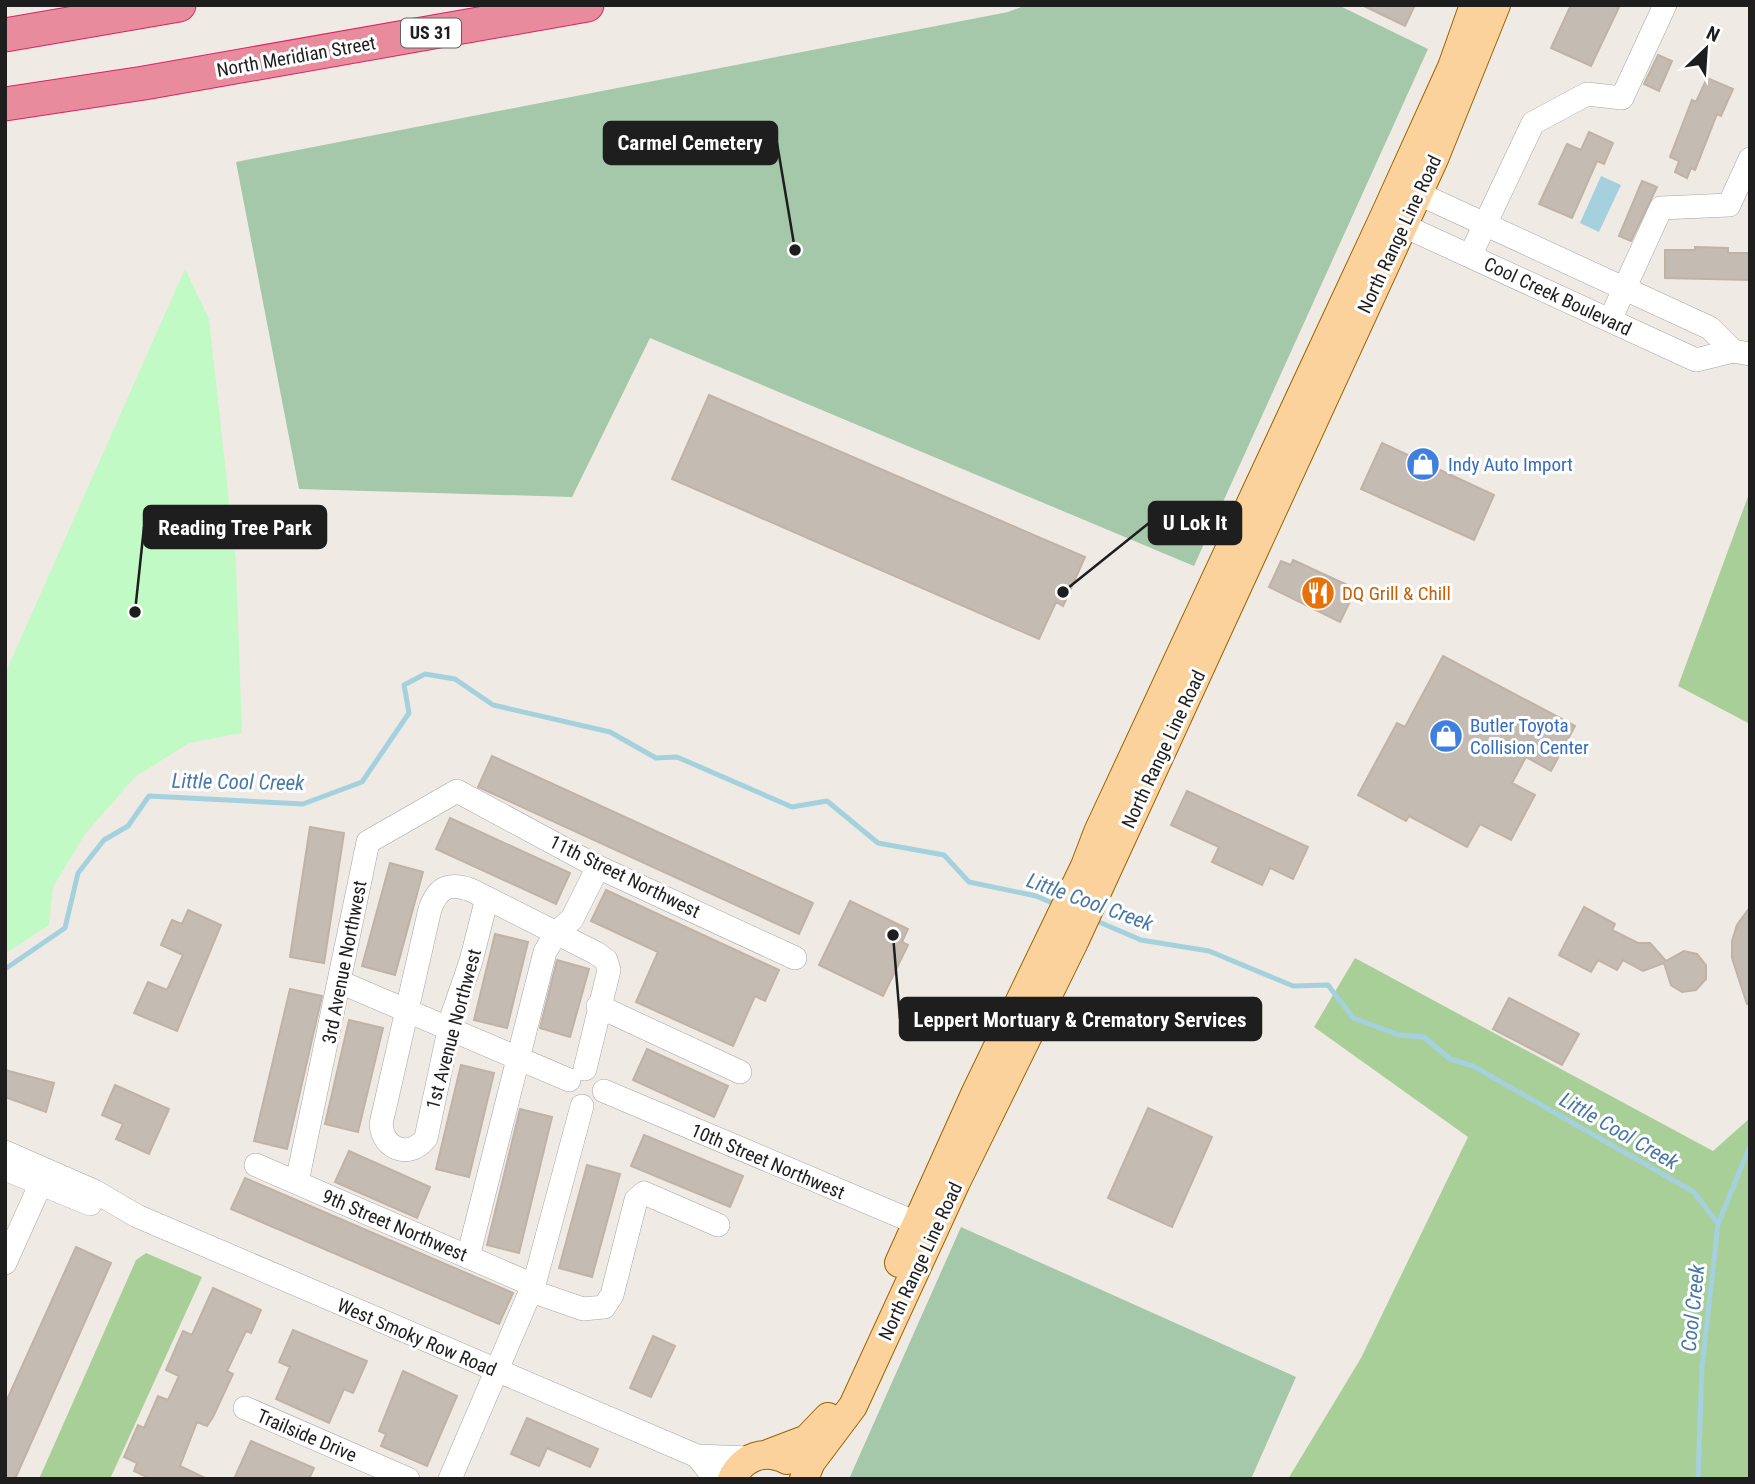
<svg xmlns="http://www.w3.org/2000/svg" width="1755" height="1484" viewBox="0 0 1755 1484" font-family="'Roboto Condensed',sans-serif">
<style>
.forest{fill:#a9cf98}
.cemetery{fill:#a5c8aa}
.park{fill:#c1fac4}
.water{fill:#a4d1dd}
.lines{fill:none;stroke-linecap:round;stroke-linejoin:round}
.stream{stroke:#a4d1dd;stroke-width:5}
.building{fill:#c4bbb3;stroke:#c1b2a6;stroke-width:2}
.minor-casing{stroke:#a5a5a5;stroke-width:24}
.major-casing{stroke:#986400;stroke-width:30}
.highway-casing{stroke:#dc2364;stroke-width:35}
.minor{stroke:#fff;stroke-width:23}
.major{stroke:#fcd29c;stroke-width:28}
.highway{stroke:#e78b9d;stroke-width:33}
.labels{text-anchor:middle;stroke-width:6;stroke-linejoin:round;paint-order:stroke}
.shield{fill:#fff;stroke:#626262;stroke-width:2}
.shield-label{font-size:18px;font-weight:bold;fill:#1e1e1e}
.street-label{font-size:19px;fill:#1e1e1e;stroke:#fff}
.shop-label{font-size:19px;fill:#366cbe;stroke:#fff;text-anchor:start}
.food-label{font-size:19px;fill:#c56008;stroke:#fff;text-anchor:start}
.water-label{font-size:21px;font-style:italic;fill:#4778a7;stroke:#fff}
.leader{fill:none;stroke:#1e1e1e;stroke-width:2.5}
.callout-dot{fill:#1e1e1e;stroke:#fff;stroke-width:2.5}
.callout{fill:#1e1e1e;stroke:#1e1e1e;stroke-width:2.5}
.callout-label{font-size:21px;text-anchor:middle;font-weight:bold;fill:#fff}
</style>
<rect width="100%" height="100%" fill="#efebe4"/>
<path class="forest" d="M1750,491V724L1678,686Z
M1355,958L1713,1151L1750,1118V1479H1288L1361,1358L1468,1137L1314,1027Z
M146,1253L202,1277L110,1479H39L136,1260Z"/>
<path class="cemetery" d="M1027,5H1338L1428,49L1194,566L650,338L572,497L299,489L236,162L1008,12Z
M961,1227L1296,1377L1251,1479H849Z"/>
<path class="park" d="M185,269L209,319L236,563L242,733L189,743L135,777L85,834L53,887L49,925L5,954V674Z"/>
<path class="water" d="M1601,176L1621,185L1599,232L1580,223Z"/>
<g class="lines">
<path class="stream" d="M1092,919L1141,940L1209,951L1293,986L1328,985L1353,1018L1399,1035L1424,1037L1450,1059L1473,1066L1694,1192L1718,1224
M5,969L65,928L78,873L104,840L128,826L149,796L303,804L362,782L409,713L404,685L425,674L455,679L493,705L610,732L656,758L677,757L792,807L827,801L878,843L944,855L969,882L1036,896L1057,905
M1698,1479L1702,1367L1718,1224L1750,1146"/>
</g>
<path class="building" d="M1362,5H1415L1405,26Z
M1571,5H1620L1591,66L1551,48Z
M1658,55L1672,61L1659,91L1644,84Z
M1707,78L1733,89L1721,116L1717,114L1695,170L1691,168L1687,178L1675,172L1679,161L1670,157L1692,100L1696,102Z
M1589,132L1613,143L1604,164L1597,161L1572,218L1539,204L1567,144L1581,150Z
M1642,181L1657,187L1631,241L1619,236Z
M1695,247L1728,248V253H1750V280L1665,278V250H1695Z
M709,395L1085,557L1063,606L1056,602L1039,639L672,479Z
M1382,443L1494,495L1474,540L1361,489Z
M1293,560L1356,589L1340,622L1269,587L1281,561L1291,565Z
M1443,656L1575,726L1551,771L1526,757L1512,783L1535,795L1511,840L1480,824L1467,847L1409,816L1406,821L1358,795L1397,723L1405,727Z
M492,756L813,903L799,934L478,787Z
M1187,791L1308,847L1293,879L1270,868L1262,885L1212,862L1219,847L1171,825Z
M450,818L570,873L556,904L436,849Z
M310,827L344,833L324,963L290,957Z
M390,863L423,872L395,975L362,966Z
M606,890L779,970L765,1001L755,996L733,1046L636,1002L658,952L591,921Z
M850,901L908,929L902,942L908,945L883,996L819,965Z
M1584,907L1615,924L1612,930L1638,943H1650L1666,961L1684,951L1697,954L1706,965V979L1696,990L1682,992L1671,985L1664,963L1643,971L1623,960L1617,970L1598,960L1591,972L1559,955Z
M1750,907V1003L1747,1004L1732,958V941L1737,925Z
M188,910L221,925L177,1031L134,1013L148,982L167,990L183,955L161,945L172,920L182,924Z
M495,934L528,942L507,1028L474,1020Z
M557,960L589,969L570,1037L540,1028Z
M290,989L322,996L287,1149L254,1141Z
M1509,998L1579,1034L1562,1065L1493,1029Z
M349,1020L383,1028L358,1132L325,1124Z
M647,1049L728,1086L714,1117L633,1080Z
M461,1065L494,1073L469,1177L436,1169Z
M5,1070L54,1083L46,1112L5,1097Z
M115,1085L169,1109L149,1154L116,1139L123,1124L102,1115Z
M1148,1108L1212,1137L1172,1227L1108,1198Z
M520,1109L552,1117L519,1253L487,1245Z
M644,1135L743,1176L730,1207L631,1166Z
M349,1151L430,1187L417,1218L335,1182Z
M587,1165L620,1174L592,1277L559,1268Z
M245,1178L513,1293L499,1324L231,1209Z
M76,1247L111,1263L15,1479H5V1404Z
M213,1288L261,1310L251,1333L246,1331L227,1371L233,1374L213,1417L207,1426L197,1422L180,1466L207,1479H151L134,1471L137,1463L124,1457L138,1425L144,1428L158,1396L168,1400L179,1376L166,1370L183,1331L192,1335Z
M293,1330L367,1361L353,1393L344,1389L329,1423L276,1399L290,1367L279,1362Z
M653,1336L675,1346L651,1397L630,1388Z
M403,1371L457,1396L427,1466L381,1446L386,1434L379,1431Z
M527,1418L598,1449L590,1467L547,1448L539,1466L511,1454Z
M251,1441L314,1468L309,1479H234Z"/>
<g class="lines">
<g class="minor-casing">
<path id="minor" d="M1402,186L1710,328L1733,351
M1389,219L1696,360L1733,351L1750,354
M1470,256L1533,123L1587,94L1622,98L1665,5
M1610,320L1661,208L1729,205L1750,159
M487,898L471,961L452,1016L426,1138C410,1159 383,1150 381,1124L430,909C438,887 449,882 471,890L596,953L606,960L609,970L585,1069
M340,982L569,1080
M598,1006L740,1072
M604,1091L933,1230
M5,1152L94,1191L137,1216L697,1456L750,1458
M256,1165L533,1285
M5,1169L90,1204
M297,1182L368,842L457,791L598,867L795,958
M468,1257L545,952L556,933L572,919L598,867
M5,1263L46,1172
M531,1291L583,1309L604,1307L612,1295L636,1200L644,1193L718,1225
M245,1408L408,1479
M697,1456L715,1479
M450,1479L535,1281L582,1106"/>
</g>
<g class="major-casing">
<path id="major" d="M899,1263L976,1092L1085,866L1098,832L1384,217L1452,67L1474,5
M770,1453L807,1439L828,1417
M732,1479C743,1456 765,1449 787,1460
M804,1479L811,1462L853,1406L956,1182L1074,942L1434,159L1496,5"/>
</g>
<g class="highway-casing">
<path id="highway" d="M5,35L179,5
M5,104L144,83L587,5"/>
</g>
<use href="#minor" class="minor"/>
<use href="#major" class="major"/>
<use href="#highway" class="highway"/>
</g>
<defs>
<g id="shop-disc" transform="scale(1.75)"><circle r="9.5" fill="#3f7fe0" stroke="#fff"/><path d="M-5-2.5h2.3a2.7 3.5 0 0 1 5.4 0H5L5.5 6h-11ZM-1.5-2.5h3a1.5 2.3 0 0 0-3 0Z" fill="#fff"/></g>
<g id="restaurant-disc" transform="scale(1.75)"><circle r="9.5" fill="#e8710a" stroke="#fff"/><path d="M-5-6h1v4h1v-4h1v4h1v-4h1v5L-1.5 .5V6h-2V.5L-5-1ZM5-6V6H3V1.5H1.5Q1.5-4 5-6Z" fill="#fff"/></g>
</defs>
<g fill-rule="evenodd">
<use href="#shop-disc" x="1423" y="464"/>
<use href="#restaurant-disc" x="1318" y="593"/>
<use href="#shop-disc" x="1446" y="736"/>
</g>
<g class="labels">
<rect class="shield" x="401" y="18.5" width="60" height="29" rx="5"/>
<g class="shield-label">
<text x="431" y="39">US 31</text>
</g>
<g class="street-label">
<text transform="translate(296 56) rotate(-10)" y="7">North Meridian Street</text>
<text transform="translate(1399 234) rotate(-65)" y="7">North Range Line Road</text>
<text transform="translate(1558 296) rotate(25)" y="7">Cool Creek Boulevard</text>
<text transform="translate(1163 749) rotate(-65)" y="7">North Range Line Road</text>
<text transform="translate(625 876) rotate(26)" y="7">11th Street Northwest</text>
<text transform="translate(344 962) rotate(-79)" y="7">3rd Avenue Northwest</text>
<text transform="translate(453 1029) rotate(-75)" y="7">1st Avenue Northwest</text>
<text transform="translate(768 1161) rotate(23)" y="7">10th Street Northwest</text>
<text transform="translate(395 1225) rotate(23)" y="7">9th Street Northwest</text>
<text transform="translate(920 1261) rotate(-65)" y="7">North Range Line Road</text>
<text transform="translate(417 1337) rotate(23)" y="7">West Smoky Row Road</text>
<text transform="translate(307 1435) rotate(23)" y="7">Trailside Drive</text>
</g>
<g class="shop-label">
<text x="1448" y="471">Indy Auto Import</text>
<text x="1470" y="732">Butler Toyota<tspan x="1470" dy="22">Collision Center</tspan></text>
</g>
<g class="food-label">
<text x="1342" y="600">DQ Grill &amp; Chill</text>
</g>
<g class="water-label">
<text transform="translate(238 782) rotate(1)" y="7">Little Cool Creek</text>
<text transform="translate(1090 902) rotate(20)" y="7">Little Cool Creek</text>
<text transform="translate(1619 1131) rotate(30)" y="7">Little Cool Creek</text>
<text transform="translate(1693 1308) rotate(-84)" y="7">Cool Creek</text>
</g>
</g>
<path class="leader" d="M795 250L777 143M1063 592L1149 523M135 612L144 527M893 935L900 1019"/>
<g class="callout-dot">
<circle cx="795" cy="250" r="7"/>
<circle cx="1063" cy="592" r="7"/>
<circle cx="135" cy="612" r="7"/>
<circle cx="893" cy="935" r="7"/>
</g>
<g class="callout">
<rect x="604" y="122" width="173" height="42" rx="7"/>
<rect x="1149" y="502" width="92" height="42" rx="7"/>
<rect x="144" y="506" width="182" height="42" rx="7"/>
<rect x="900" y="998" width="361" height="42" rx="7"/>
</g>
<g class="callout-label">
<text x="690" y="150">Carmel Cemetery</text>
<text x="1195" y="530">U Lok It</text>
<text x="235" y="535">Reading Tree Park</text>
<text x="1080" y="1027">Leppert Mortuary &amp; Crematory Services</text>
</g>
<rect width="1755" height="1484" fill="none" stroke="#1e1e1e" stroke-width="14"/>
<g transform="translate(1706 49) rotate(25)" stroke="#ffffff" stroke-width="5" paint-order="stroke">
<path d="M0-5L12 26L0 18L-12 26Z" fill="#1e1e1e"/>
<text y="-10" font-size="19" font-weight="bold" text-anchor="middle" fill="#1e1e1e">N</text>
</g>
</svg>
